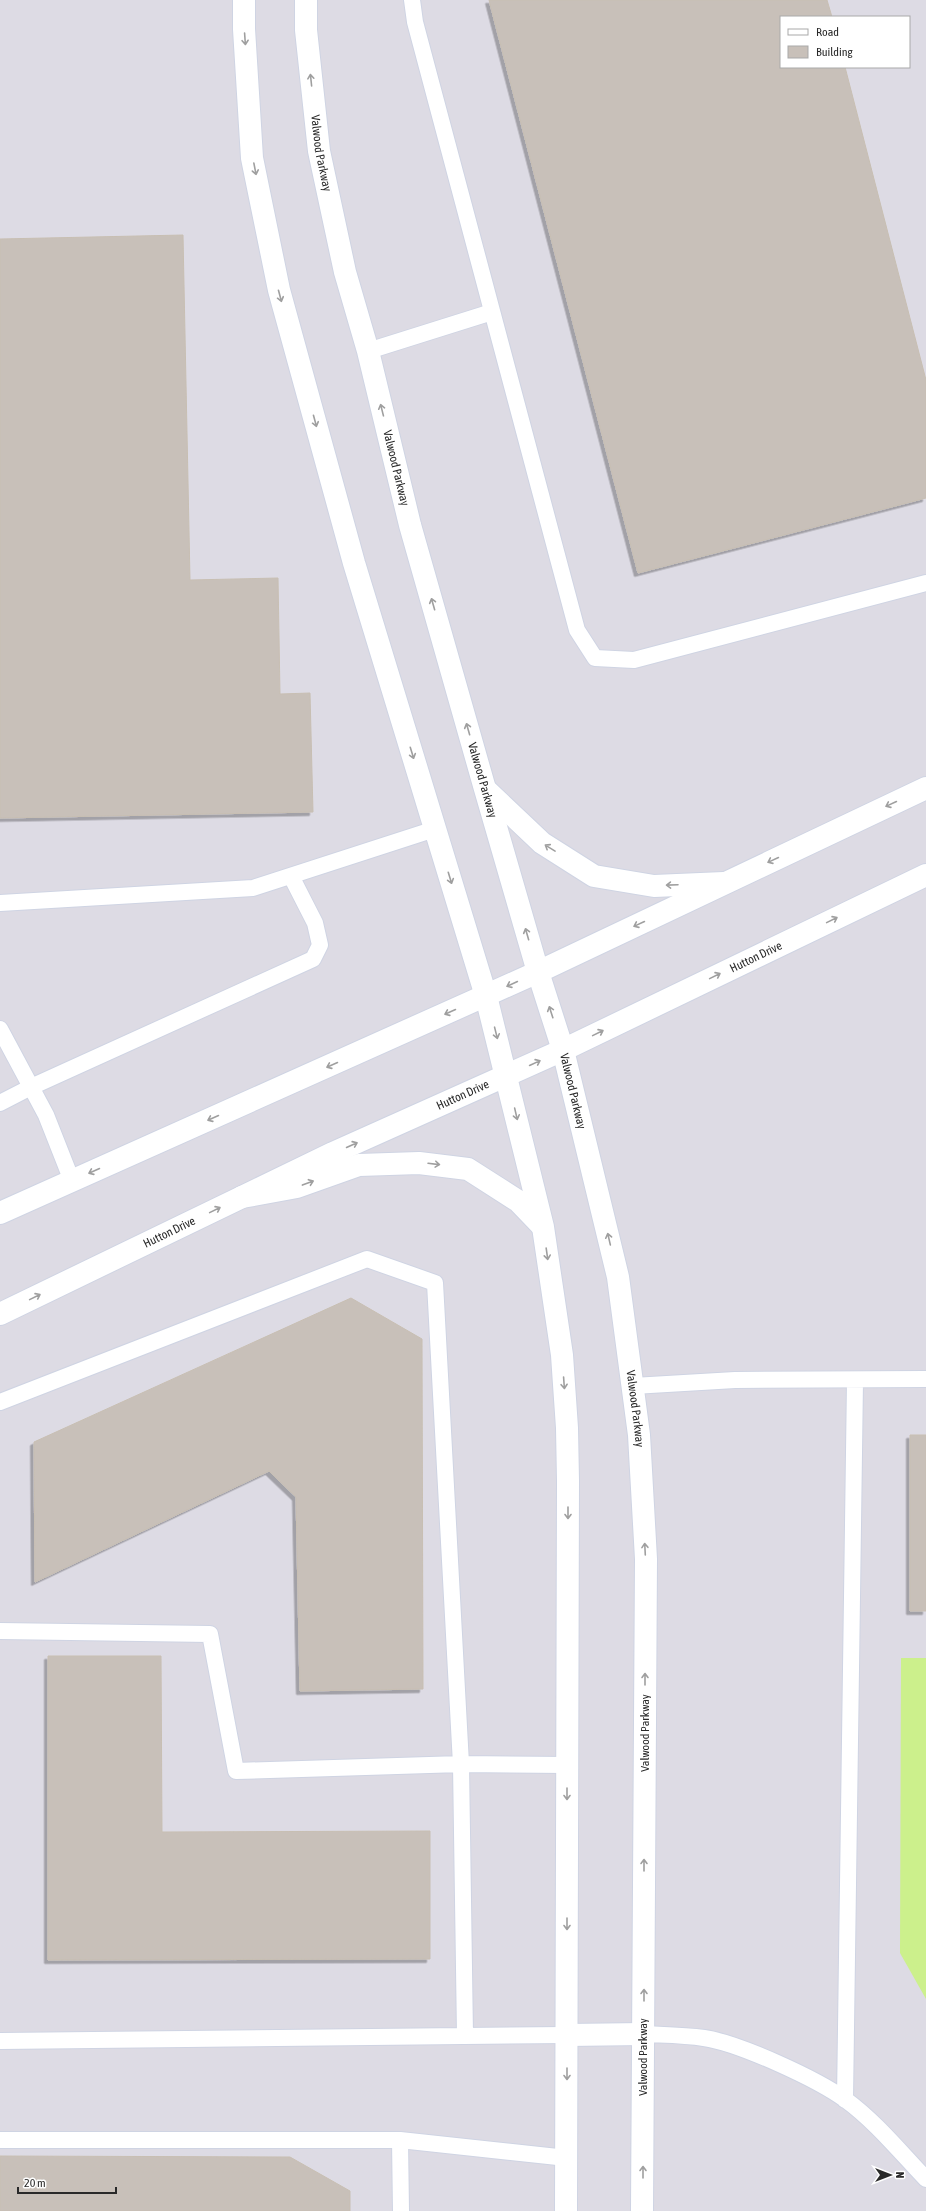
<svg xmlns="http://www.w3.org/2000/svg" width="926" height="2211" viewBox="0 0 926 2211" font-family="'Asap Condensed',sans-serif">
<style>
.industrial{fill:#dddbe4;fill-rule:evenodd}
.pitch{fill:#ccf08c}
.building{fill:#c8c0b9;stroke:#c8bfb3;filter:url(#shadow)}
.lines{fill:none;stroke-linecap:round;stroke-linejoin:round}
.service-casing{stroke:#cfd4e3;stroke-width:18}
.tertiary-casing{stroke:#cfd4e3;stroke-width:24}
.secondary-casing{stroke:#cfd4e3;stroke-width:24}
.service{stroke:#fff;stroke-width:16}
.tertiary{stroke:#fff;stroke-width:22}
.secondary{stroke:#fff;stroke-width:22}
.oneway{stroke:#9f9f9f}
.labels{text-anchor:middle;stroke-width:4;stroke-linejoin:round;paint-order:stroke}
.street-label{font-size:12px;fill:#292929;stroke:#fff}
</style>
<defs>
<filter id="shadow"><feDropShadow dx="-3.5" dy="3.5" stdDeviation="0" flood-color="#0004"/></filter>
</defs>
<rect width="100%" height="100%" fill="#ede3d9"/>
<path class="industrial" d="M0,0H926V2211H0ZM781,17H909V67H781Z"/>
<path class="pitch" d="M901,1658H926V1999L900,1953Z"/>
<path class="building" d="M489,0H827L832,17H781V67H845L926,380V498L638,573Z
M183,235L190,580L278,578L280,694L310,693L313,812L0,818V239Z
M351,1298L422,1339L423,1689L300,1691L296,1497L269,1471L35,1582L34,1442Z
M910,1435H926V1611H910Z
M48,1656H161L162,1832L430,1831V1959L48,1960Z
M0,2156L290,2157L350,2191V2211H0Z"/>
<g class="lines">
<g class="service-casing">
<path id="service" d="M412,0L415,22L577,630L595,658L634,660L926,583
M368,351L492,312
M0,903L253,888L435,829
M0,1029L46,1115L72,1181
M0,1103L31,1087L313,959L320,945L315,923L291,876
M633,1386L735,1380L926,1379
M0,1402L367,1259L435,1283L461,1764L567,1765
M0,1631L210,1634L236,1771L461,1764L465,2036
M644,2034C664,2035 684,2035 704,2038C739,2043 817,2079 846,2100C876,2122 901,2153 926,2179
M0,2041L567,2035
M845,2100L855,1381
M0,2140H400L567,2158
M400,2140L401,2211"/>
</g>
<g class="tertiary-casing">
<g id="tertiary">
<path d="M0,1213L538,972L926,788"/>
<path id="s1" d="M0,1314L333,1153L563,1050L926,875"/>
</g>
</g>
<g class="secondary-casing">
<g id="secondary">
<path d="M244,0V29L252,158L279,290L354,563L486,996L543,1227L562,1355L567,1428L568,1481L566,2211"/>
<path id="s2" d="M306,0V30L319,151L345,272L368,351L410,525L485,789L538,972L563,1050L618,1277L639,1435L646,1559L642,2211"/>
<path d="M486,790L542,843L594,876L654,886L724,883"/>
<path d="M242,1197L297,1187L359,1165L419,1163L468,1169L518,1201L542,1226"/>
<path d="M567,2035L644,2034"/>
</g>
</g>
<use href="#service" class="service"/>
<use href="#tertiary" class="tertiary"/>
<use href="#secondary" class="secondary"/>
</g>
<defs><path id="oneway-shaft" d="M-6 0H5M1.5-3L5.5 0L1.5 3" fill="none" stroke-width="1.6" stroke-linecap="round" stroke-linejoin="round"/></defs>
<g class="oneway">
<use href="#oneway-shaft" transform="translate(245 39) rotate(86)"/>
<use href="#oneway-shaft" transform="translate(311 80) rotate(-96)"/>
<use href="#oneway-shaft" transform="translate(255 169) rotate(79)"/>
<use href="#oneway-shaft" transform="translate(280 296) rotate(75)"/>
<use href="#oneway-shaft" transform="translate(382 410) rotate(-104)"/>
<use href="#oneway-shaft" transform="translate(315 421) rotate(75)"/>
<use href="#oneway-shaft" transform="translate(433 604) rotate(-106)"/>
<use href="#oneway-shaft" transform="translate(468 729) rotate(-106)"/>
<use href="#oneway-shaft" transform="translate(412 753) rotate(73)"/>
<use href="#oneway-shaft" transform="translate(891 804) rotate(155)"/>
<use href="#oneway-shaft" transform="translate(550 848) rotate(-148)"/>
<use href="#oneway-shaft" transform="translate(773 860) rotate(155)"/>
<use href="#oneway-shaft" transform="translate(450 878) rotate(73)"/>
<use href="#oneway-shaft" transform="translate(672 885) rotate(178)"/>
<use href="#oneway-shaft" transform="translate(832 920) rotate(-26)"/>
<use href="#oneway-shaft" transform="translate(639 924) rotate(155)"/>
<use href="#oneway-shaft" transform="translate(527 934) rotate(-106)"/>
<use href="#oneway-shaft" transform="translate(715 976) rotate(-26)"/>
<use href="#oneway-shaft" transform="translate(512 984) rotate(155)"/>
<use href="#oneway-shaft" transform="translate(450 1012) rotate(156)"/>
<use href="#oneway-shaft" transform="translate(551 1012) rotate(-108)"/>
<use href="#oneway-shaft" transform="translate(496 1033) rotate(76)"/>
<use href="#oneway-shaft" transform="translate(598 1033) rotate(-26)"/>
<use href="#oneway-shaft" transform="translate(535 1063) rotate(-25)"/>
<use href="#oneway-shaft" transform="translate(332 1065) rotate(156)"/>
<use href="#oneway-shaft" transform="translate(516 1114) rotate(77)"/>
<use href="#oneway-shaft" transform="translate(213 1118) rotate(156)"/>
<use href="#oneway-shaft" transform="translate(352 1145) rotate(-24)"/>
<use href="#oneway-shaft" transform="translate(434 1164) rotate(7)"/>
<use href="#oneway-shaft" transform="translate(94 1171) rotate(156)"/>
<use href="#oneway-shaft" transform="translate(308 1183) rotate(-20)"/>
<use href="#oneway-shaft" transform="translate(215 1210) rotate(-26)"/>
<use href="#oneway-shaft" transform="translate(609 1239) rotate(-103)"/>
<use href="#oneway-shaft" transform="translate(547 1254) rotate(82)"/>
<use href="#oneway-shaft" transform="translate(35 1297) rotate(-26)"/>
<use href="#oneway-shaft" transform="translate(564 1383) rotate(86)"/>
<use href="#oneway-shaft" transform="translate(568 1513) rotate(90)"/>
<use href="#oneway-shaft" transform="translate(645 1549) rotate(-93)"/>
<use href="#oneway-shaft" transform="translate(645 1679) rotate(-90)"/>
<use href="#oneway-shaft" transform="translate(567 1794) rotate(90)"/>
<use href="#oneway-shaft" transform="translate(644 1865) rotate(-90)"/>
<use href="#oneway-shaft" transform="translate(567 1924) rotate(90)"/>
<use href="#oneway-shaft" transform="translate(644 1995) rotate(-90)"/>
<use href="#oneway-shaft" transform="translate(567 2074) rotate(90)"/>
<use href="#oneway-shaft" transform="translate(643 2172) rotate(-90)"/>
</g>
<g class="labels">
<g class="street-label">
<text dy="4" stroke="none"><textPath href="#s2" startOffset="154">Valwood Parkway</textPath></text>
<text dy="4" stroke="none"><textPath href="#s2" startOffset="478">Valwood Parkway</textPath></text>
<text dy="4" stroke="none"><textPath href="#s2" startOffset="802">Valwood Parkway</textPath></text>
<text dy="4" stroke="none"><textPath href="#s1" startOffset="836">Hutton Drive</textPath></text>
<text dy="4" stroke="none"><textPath href="#s2" startOffset="1126">Valwood Parkway</textPath></text>
<text dy="4" stroke="none"><textPath href="#s1" startOffset="512">Hutton Drive</textPath></text>
<text dy="4" stroke="none"><textPath href="#s1" startOffset="188">Hutton Drive</textPath></text>
<text dy="4" stroke="none"><textPath href="#s2" startOffset="1450">Valwood Parkway</textPath></text>
<text transform="translate(645 1733) rotate(-90)" y="4">Valwood Parkway</text>
<text transform="translate(643 2057) rotate(-90)" y="4">Valwood Parkway</text>
</g>
</g>
<rect x="780" y="16" width="130" height="52" fill="#ffffff" stroke="#a9a9a9"/>
<rect x="788" y="29" width="20" height="6" fill="#ffffff" stroke="#a9a9a9"/>
<text x="816" y="36" font-size="12" fill="#292929">Road</text>
<rect x="788" y="46" width="20" height="12" fill="#c8c0b9" stroke="#a9a9a9"/>
<text x="816" y="56" font-size="12" fill="#292929">Building</text>
<g transform="translate(890 2175) rotate(90)" stroke="#ffffff" stroke-width="3" paint-order="stroke">
<path d="M0-3L7 15L0 10L-7 15Z" fill="#292929"/>
<text y="-6" font-size="11" font-weight="bold" text-anchor="middle" fill="#292929">N</text>
</g>
<path d="M18 2187v6h98v-6" fill="none" stroke="#292929" stroke-width="2"/>
<text x="24" y="2187" font-size="12" fill="#292929" stroke="#ffffff" stroke-width="3" paint-order="stroke">20 m</text>
</svg>
